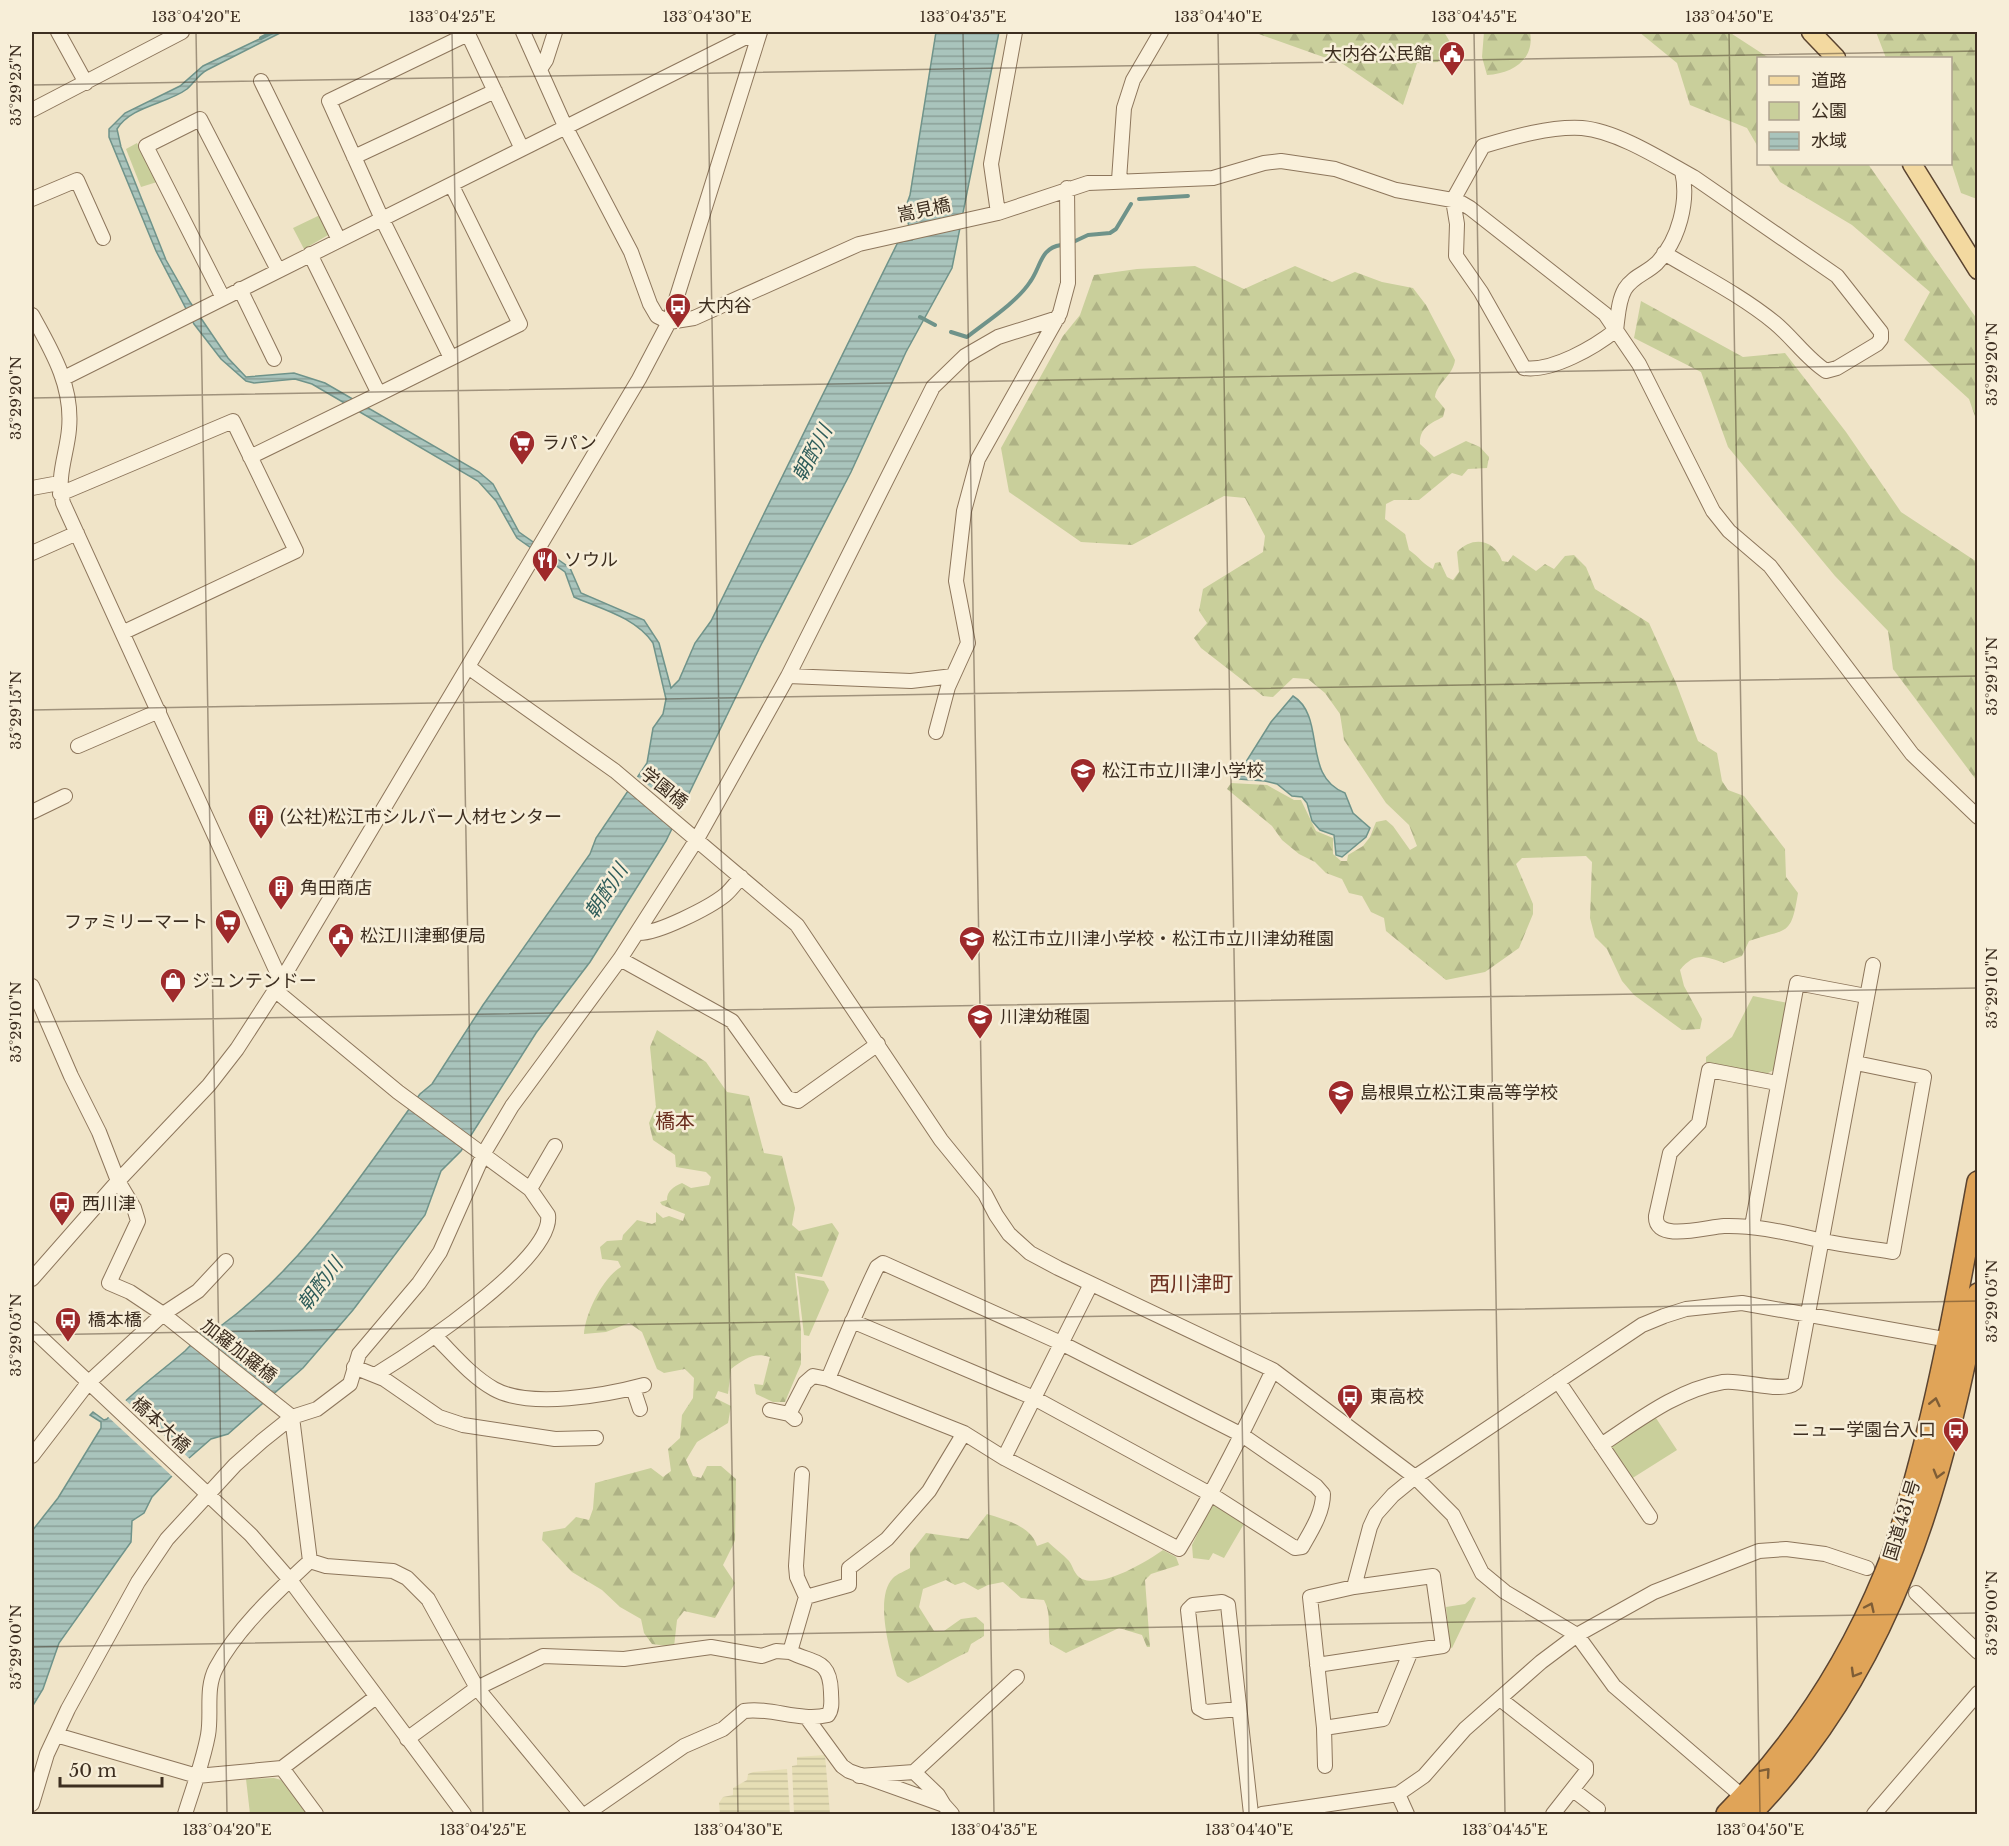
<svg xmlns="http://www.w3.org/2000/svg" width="2009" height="1846" viewBox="0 0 2009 1846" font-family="'Libre Baskerville','Noto Sans JP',serif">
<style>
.farmland{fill:url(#farmland-rules)}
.green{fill:#c9cf9b}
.forest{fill:url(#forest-firs)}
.water{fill:url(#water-rules);stroke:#6f938a;stroke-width:1.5}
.pier{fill:#f0e4c8}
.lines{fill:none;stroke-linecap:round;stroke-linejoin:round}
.stream{stroke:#6f938a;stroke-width:4}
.minor-casing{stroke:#8d765c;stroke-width:16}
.major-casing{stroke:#5b4430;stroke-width:21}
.highway-casing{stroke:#5b4430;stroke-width:24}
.minor{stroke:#faf1dc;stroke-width:14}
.major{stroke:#f3d9a0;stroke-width:18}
.highway{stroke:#e0a458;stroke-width:21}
.oneway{stroke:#7e5d36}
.ticks{fill:none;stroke:#3d2e20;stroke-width:1.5;stroke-opacity:0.45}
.labels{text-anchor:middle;stroke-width:5;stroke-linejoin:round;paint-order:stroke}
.poi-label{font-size:18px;fill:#3d2e20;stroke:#f7eed8;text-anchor:start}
.street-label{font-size:18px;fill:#3d2e20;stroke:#f7eed8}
.water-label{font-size:20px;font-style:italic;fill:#2f5d5a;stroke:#f7eed8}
.neighbourhood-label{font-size:20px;fill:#6b2e1e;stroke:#f7eed8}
.quarter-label{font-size:21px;fill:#6b2e1e;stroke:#f7eed8}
.neatline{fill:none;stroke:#3d2e20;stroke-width:2}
.ticks-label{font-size:15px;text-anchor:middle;fill:#3d2e20}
</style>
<defs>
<pattern id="farmland-rules" width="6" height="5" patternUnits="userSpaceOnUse" patternTransform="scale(1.5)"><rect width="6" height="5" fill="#e6deb5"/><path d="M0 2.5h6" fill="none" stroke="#c6bf9b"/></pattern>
<pattern id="forest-firs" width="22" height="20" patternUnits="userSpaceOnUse" patternTransform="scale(1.5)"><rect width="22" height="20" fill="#c9cf9b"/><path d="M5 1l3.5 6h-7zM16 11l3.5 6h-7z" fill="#aeb285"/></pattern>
<pattern id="water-rules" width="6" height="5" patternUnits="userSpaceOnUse" patternTransform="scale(1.5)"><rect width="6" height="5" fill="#a9c4bc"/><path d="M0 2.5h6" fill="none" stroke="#8ba098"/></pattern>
</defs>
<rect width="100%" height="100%" fill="#f0e4c8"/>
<path class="farmland" d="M825,1755L830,1814H794L792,1766L797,1765V1757Z
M787,1769L790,1814H720L719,1803L723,1797L733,1795V1788L747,1780L748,1774L753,1772Z"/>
<path class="green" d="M137,143L157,182L141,187L126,149Z
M320,215L330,234L304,249L293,228Z
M1753,996L1788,1003L1774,1070L1766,1074L1706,1062V1057L1732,1037Z
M797,1276L824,1281L829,1290L809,1336L804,1335Z
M1654,1415L1677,1450L1631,1479L1611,1450V1443Z
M1216,1505L1245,1522L1224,1558L1213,1553L1209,1560L1193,1558L1192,1545L1211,1506Z
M1473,1597L1476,1598L1452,1648L1450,1647L1446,1607L1465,1604Z
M274,1778L281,1780L307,1814H250L246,1779Z"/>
<path class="forest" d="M1253,32H1444L1453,47L1443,52L1438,62L1417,63L1403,105L1343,64Z
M1484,32H1530C1535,59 1513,74 1487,75L1482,57Z
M1639,32H1729L1769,58H1758V147L1747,128L1690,105L1677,63Z
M1876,32H1977V199L1961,193L1951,162L1950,58H1886Z
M1768,164H1868L1977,319V422L1969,399L1904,340L1930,292L1852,225L1780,182Z
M1195,266L1244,289L1295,266L1332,282L1355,272L1382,282L1413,288L1426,305L1455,360C1453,376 1437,382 1435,397L1445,409L1443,417C1431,423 1419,428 1420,444L1434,457L1466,441L1480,447L1489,457L1487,468L1468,469L1462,476L1452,473L1419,500H1394L1386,504L1385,519L1405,534L1409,550C1418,556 1425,566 1433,569L1435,563L1440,562L1447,577L1453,580L1459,572L1457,552C1473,535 1495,540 1502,561L1508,562L1513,555L1536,571L1545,564L1554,569L1565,556L1574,555L1586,567L1595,589L1649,623L1676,683L1698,741L1717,753L1722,781L1728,790L1744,796L1785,849L1786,877L1798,893C1791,937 1788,928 1749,941L1742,956L1724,963C1704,956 1695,952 1680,970L1684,986L1702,1019L1700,1029L1682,1030L1634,995L1622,981L1607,949L1595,937L1590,918L1592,862L1586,856L1522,858L1516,864L1533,904V914L1519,948L1485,972L1446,980L1386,931L1384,918L1371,912L1362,896L1349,893L1342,879L1326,873L1315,862L1299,854L1282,840L1272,826L1227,789L1231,783L1267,785L1294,800H1301L1316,831L1333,838V854L1341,861H1347L1348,855L1363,846L1370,837L1376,822L1386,820L1393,826L1410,850L1417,846L1409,825L1386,803L1344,740L1340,714L1325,693L1308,679L1293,678L1273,697L1263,696L1201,648L1194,638L1207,623L1199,611L1203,589L1263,552L1265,536L1245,498L1224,496L1132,545L1081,542L1009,492L1001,448L1063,336L1080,315L1094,275L1137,269Z
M1641,301L1743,357L1785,353L1846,432L1901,512L1977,562V781L1893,669L1888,631L1835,576L1728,447L1701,372L1634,338Z
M657,1030L706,1062L727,1092L749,1096L764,1153L782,1156L795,1208L792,1225L799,1231L832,1223L839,1233L822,1277L795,1273L801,1331V1364L785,1402H773L756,1394L754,1384L763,1385L770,1357C753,1352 745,1359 731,1369L728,1394L718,1391L715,1398L731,1406L728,1423L697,1442L686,1460L693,1476L701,1478L707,1466H721L736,1479L735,1541L723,1565L735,1583L715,1618L684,1611L677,1620L674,1647L652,1644L644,1633L641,1619L620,1607L602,1590L572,1572L542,1540L543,1532L565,1528L576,1517L589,1520L593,1509L595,1483L651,1468L663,1477L671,1471L668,1449L680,1438L682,1415L693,1398L694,1378L685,1369L664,1373L657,1369L642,1332L629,1323L606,1332L584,1334C585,1314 603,1277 621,1267L618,1261L602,1259L600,1247L607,1241L622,1240L623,1235L637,1220L652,1224L656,1222V1212L663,1218L669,1216L683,1221L685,1214L662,1205L660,1202L667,1200C667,1191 673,1187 682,1183L691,1188L709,1185L711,1177L706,1172L676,1167L675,1155L653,1140L649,1123L656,1107L650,1047Z
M987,1514C1006,1520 1031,1526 1037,1546L1048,1542C1054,1548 1063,1554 1069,1561C1073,1566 1074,1575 1082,1579C1103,1588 1146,1562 1163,1550L1176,1557L1179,1565L1151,1574L1145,1580L1150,1647H1147L1142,1635L1119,1628L1066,1653L1050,1644C1047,1628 1052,1615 1044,1600L1021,1598L1003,1582L988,1585L978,1590L964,1582L955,1585L946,1580L923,1589L919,1607L934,1631H944L961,1619L976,1617L984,1624V1636L971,1644L968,1652C946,1662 929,1674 908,1683L897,1676C890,1653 874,1597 893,1578C897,1574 905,1571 910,1568V1553L926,1533L968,1539Z"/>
<path class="water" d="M274,32H282L207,70C198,75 194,83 187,89C167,104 131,106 117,129L121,147L166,260L190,302L228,358L246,377L294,373L325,383L479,472L493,484L519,532L570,568L581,593L644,620L659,643L671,688L679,680L695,643L711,621L898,242L912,240L905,209L910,195L936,32H999L952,268L906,352L851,472L761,645L666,841L590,962L536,1033L461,1151L441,1171L425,1215L353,1310L303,1368L228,1434L211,1439L188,1459L152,1497L144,1513L132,1521L131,1542L59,1643L43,1689L32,1707V1531L58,1498L101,1428V1422L90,1415L93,1412L104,1420L107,1419C131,1393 158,1374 185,1351C196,1341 196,1333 211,1325L218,1328C303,1267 359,1178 420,1094L432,1084L483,1005L590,854L596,838L647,763L653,728L663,714L666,699L653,643C635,617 601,609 574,597L565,572L517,538L496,501L478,481L312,384L295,379L254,383L246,381L221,359L194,324L156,251L109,137V129L125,113L180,86L203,66Z
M1293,696C1327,717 1301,776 1345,793L1353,813L1370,828L1366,837L1342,857L1336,855L1334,835L1320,830L1312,821L1307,803L1302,797L1292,796L1277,784L1265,781L1239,779V773L1271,722Z"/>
<path class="pier" d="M635,775L684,814L675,829L627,790Z
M123,1398L191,1460L174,1478L106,1415Z"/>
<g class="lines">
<path class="stream" d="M261,38L273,32
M1139,199L1188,196
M1071,243L1088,235L1110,233L1116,229L1131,204
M920,317L935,325
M951,332L967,337C986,322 1017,302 1030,282C1041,267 1040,248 1061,245"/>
<g class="minor-casing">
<path id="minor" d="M58,32L86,83
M523,32L565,126L631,252L650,304L657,316L669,322L694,318L859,244L998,213L1088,183L1213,178L1264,163L1281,161L1335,169L1396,190L1458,201L1470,208L1605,314L1639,364L1713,511L1729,531L1770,566L1912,754L1978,817
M540,69L546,60L555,32
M261,81L339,240
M32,110L182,32
M354,157L495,91
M1119,180L1124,108L1133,80L1161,32
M32,199L77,180L103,238
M998,213L991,164L1015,32
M1664,253C1701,275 1742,296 1775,323C1793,338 1807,359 1826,371L1837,368L1877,344L1881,339V332L1837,276L1695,178C1664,161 1618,131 1582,128C1551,126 1513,137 1483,146L1453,200L1457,224L1456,256L1481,292L1524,368C1552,372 1595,347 1616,330C1618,317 1618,301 1625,289C1633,276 1647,273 1657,263C1679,240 1689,201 1682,171
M310,254L379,394L520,324L452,186
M240,289L274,359
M223,298L146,146L200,119L278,270
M32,315C52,351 73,386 69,429C67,454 56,477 63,503L281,981
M451,358L382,219L329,101L468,34L522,149
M64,378L744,38H758
M250,457L379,394
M32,488L59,483
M60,494L233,421L296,551L124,632
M32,553L77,533
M468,667L615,771L797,925L941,1140L985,1194L996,1215L1009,1234L1030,1253L1058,1268L1273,1370L1415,1477L1453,1515L1482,1573L1505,1592L1577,1635L1614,1686L1743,1797
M953,676L911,681L788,676L933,387L965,356L998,337L1058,318
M936,732L948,687L968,643L956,581L964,511L978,459L1060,313L1068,283L1067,188
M78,746L159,711
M32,812L65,796
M637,933C656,935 710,907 725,895C731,890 736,883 741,877
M620,959L732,1021L787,1098L798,1101L878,1044
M32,986L71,1076L99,1132L118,1181L134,1208L138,1221L109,1283L130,1292L163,1314L198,1291L226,1261
M276,991L398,1092L530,1189L548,1215C555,1259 411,1353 375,1375
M1777,1083L1709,1070L1699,1123L1670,1153L1656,1216C1654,1243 1706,1227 1724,1226C1759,1225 1791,1234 1824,1241C1847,1246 1870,1248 1893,1252L1924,1077L1856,1063
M530,1189L555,1146
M1752,1226L1797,983L1866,996
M32,1279L118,1181L209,1085L237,1049L281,981L639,379L669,322L760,32
M852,1321L1034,1398L1212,1495L1295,1548L1302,1547C1311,1531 1323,1513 1323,1494L1316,1486L1242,1435L1061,1343L883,1263L877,1267C859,1304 844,1341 828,1379L964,1433L1004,1458L1179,1549C1214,1491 1244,1431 1273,1370
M32,1329L251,1535L290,1580L464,1814
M436,1337C454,1355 471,1376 494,1389C530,1409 607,1395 644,1385
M354,1367L384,1379L439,1417L463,1425L555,1439L596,1438
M1558,1381L1650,1517
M633,1388L640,1409
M770,1410L789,1414L795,1419
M789,1414L805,1383L813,1376L828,1379
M1601,1445C1639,1420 1677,1390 1723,1382C1742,1379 1782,1394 1795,1383L1873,965
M32,1456L88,1383L163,1314L292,1417L310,1561
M1004,1458L1091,1284
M802,1474L796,1566L797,1577L806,1597
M310,1561L326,1566L393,1571L407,1578L428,1599L477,1688L581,1814
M1916,1593L1978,1652
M1317,1665L1443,1646L1433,1576L1354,1587
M1500,1699L1586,1766V1772L1553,1814
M1239,1709L1206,1712L1199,1708L1188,1610L1193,1605L1222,1602L1228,1605L1251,1814
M807,1718L842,1766L849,1771L944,1805L952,1814
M1324,1728L1383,1719L1411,1651
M56,1735L197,1776L282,1768
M407,1739L477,1688L543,1656L624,1659L711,1647L762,1656L776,1651L790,1652
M1325,1766L1324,1728L1310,1597L1354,1587L1370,1527L1376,1514L1393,1495L1415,1477L1642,1325L1664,1316L1686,1309L1742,1303L1955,1341
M914,1772L938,1795L944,1805
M859,1776L914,1772L1017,1677
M1573,1790L1598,1809
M1398,1794L1407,1814
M32,1804L47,1754L68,1709L138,1582L167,1539L235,1465L262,1441L292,1417L317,1409L350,1384L359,1354L419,1283L440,1252L484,1153L512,1106L620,959L697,839L788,676
M185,1814C193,1788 203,1762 208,1735C212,1713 205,1689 216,1668C238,1627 277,1592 310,1561
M316,1814L282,1768L376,1697
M586,1814L684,1746L723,1729L744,1711C772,1707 800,1722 828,1715C833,1708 831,1700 831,1692C830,1659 815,1664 790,1652L806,1597L849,1585V1568L887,1539L929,1491L964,1433
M1262,1814L1398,1794L1424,1776L1465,1729L1541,1662L1577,1635L1654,1592L1759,1551L1786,1549L1825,1554L1867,1568
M1874,1814L1978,1693"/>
</g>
<g class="major-casing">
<path id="major" d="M1811,32L1836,58
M1912,164L1978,270"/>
</g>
<g class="highway-casing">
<path id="highway" d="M1727,1814C1795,1745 1848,1664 1885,1574C1900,1538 1910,1499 1920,1462C1944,1370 1961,1276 1978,1182
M1750,1814C1889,1672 1944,1485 1978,1294"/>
</g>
<use href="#minor" class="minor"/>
<use href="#major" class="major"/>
<use href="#highway" class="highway"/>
</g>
<defs><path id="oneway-chevron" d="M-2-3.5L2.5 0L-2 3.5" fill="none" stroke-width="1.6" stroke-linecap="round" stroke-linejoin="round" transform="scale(1.5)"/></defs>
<g class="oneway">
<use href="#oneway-chevron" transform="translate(1935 1402) rotate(-77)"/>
<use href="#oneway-chevron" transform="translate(1938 1474) rotate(106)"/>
<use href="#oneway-chevron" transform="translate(1870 1607) rotate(-65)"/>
<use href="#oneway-chevron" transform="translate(1855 1673) rotate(120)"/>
<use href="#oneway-chevron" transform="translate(1766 1772) rotate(-49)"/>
</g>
<path class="ticks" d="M196,32L227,1814M452,32L483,1814M707,32L738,1814M963,32L994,1814M1218,32L1249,1814M1474,32L1505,1814M1729,32L1760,1814M32,85L1978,51M32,398L1978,364M32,710L1978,676M32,1022L1978,988M32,1335L1978,1301M32,1647L1978,1613"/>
<defs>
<g id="civic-pin" transform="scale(1.35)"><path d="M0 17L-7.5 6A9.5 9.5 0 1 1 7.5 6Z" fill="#9e2a2b" stroke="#f7eed8"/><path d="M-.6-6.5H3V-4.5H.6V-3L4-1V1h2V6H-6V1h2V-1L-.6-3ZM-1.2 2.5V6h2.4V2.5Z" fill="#fff"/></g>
<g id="bus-pin" transform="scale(1.35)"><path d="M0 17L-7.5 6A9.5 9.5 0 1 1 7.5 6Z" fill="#9e2a2b" stroke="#f7eed8"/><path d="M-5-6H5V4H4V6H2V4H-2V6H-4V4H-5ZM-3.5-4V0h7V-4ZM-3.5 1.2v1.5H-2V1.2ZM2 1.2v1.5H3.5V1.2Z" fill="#fff"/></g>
<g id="supermarket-pin" transform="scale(1.35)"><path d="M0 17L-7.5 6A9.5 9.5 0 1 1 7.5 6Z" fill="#9e2a2b" stroke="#f7eed8"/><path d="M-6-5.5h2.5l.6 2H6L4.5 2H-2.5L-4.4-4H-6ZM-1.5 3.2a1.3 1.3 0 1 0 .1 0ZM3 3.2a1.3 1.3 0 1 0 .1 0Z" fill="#fff"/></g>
<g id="restaurant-pin" transform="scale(1.35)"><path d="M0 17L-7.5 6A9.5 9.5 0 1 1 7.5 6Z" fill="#9e2a2b" stroke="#f7eed8"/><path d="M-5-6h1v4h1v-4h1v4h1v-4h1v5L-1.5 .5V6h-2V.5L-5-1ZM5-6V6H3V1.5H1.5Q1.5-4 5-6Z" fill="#fff"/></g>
<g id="school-pin" transform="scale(1.35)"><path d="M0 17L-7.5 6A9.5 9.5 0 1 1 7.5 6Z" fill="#9e2a2b" stroke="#f7eed8"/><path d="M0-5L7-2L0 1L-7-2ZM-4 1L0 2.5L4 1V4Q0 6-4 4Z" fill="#fff"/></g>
<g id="building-pin" transform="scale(1.35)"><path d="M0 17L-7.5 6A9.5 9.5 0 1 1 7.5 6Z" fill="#9e2a2b" stroke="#f7eed8"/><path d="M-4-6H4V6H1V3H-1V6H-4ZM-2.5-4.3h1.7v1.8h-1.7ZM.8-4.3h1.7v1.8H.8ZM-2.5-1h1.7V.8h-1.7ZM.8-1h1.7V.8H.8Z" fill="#fff"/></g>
<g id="shop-pin" transform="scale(1.35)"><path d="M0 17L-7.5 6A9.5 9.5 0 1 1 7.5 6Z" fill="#9e2a2b" stroke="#f7eed8"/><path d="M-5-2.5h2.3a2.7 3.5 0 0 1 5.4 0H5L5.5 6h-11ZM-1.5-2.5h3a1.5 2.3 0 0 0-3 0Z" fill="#fff"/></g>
</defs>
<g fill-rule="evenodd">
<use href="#civic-pin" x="1452" y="54"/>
<use href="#bus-pin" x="678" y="306"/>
<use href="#supermarket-pin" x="522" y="443"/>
<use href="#restaurant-pin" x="545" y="560"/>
<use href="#school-pin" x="1083" y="771"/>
<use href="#building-pin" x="261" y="817"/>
<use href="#building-pin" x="281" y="888"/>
<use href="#supermarket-pin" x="228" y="922"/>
<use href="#civic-pin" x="341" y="936"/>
<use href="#school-pin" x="972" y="939"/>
<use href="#shop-pin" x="173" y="981"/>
<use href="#school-pin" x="980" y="1017"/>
<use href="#school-pin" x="1341" y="1093"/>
<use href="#bus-pin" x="62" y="1204"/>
<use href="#bus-pin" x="68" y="1320"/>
<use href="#bus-pin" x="1350" y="1397"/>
<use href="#bus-pin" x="1956" y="1430"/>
</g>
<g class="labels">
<g class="poi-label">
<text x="1432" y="60" text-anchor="end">大内谷公民館</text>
<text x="698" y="312">大内谷</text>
<text x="542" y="449">ラパン</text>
<text x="564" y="566">ソウル</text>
<text x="1102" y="777">松江市立川津小学校</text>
<text x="280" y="823">(公社)松江市シルバー人材センター</text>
<text x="300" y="894">角田商店</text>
<text x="208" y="928" text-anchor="end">ファミリーマート</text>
<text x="360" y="942">松江川津郵便局</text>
<text x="992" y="945">松江市立川津小学校・松江市立川津幼稚園</text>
<text x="192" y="987">ジュンテンドー</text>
<text x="1000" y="1023">川津幼稚園</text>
<text x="1360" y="1099">島根県立松江東高等学校</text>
<text x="82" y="1210">西川津</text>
<text x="88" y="1326">橋本橋</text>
<text x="1370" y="1403">東高校</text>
<text x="1936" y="1436" text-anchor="end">ニュー学園台入口</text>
</g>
<g class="street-label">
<text transform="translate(924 210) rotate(-12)" y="6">嵩見橋</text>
<text transform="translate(664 788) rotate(39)" y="6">学園橋</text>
<text transform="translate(239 1351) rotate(38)" y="6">加羅加羅橋</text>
<text transform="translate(161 1425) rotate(43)" y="6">橋本大橋</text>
<text transform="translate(1902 1520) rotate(-73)" y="6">国道431号</text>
</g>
<g class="water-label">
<text transform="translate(812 453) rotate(-62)" y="7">朝酌川</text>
<text transform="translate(606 891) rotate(-57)" y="7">朝酌川</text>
<text transform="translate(320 1284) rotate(-53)" y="7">朝酌川</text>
</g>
<g class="neighbourhood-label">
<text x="675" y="1128">橋本</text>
</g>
<g class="quarter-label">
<text x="1191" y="1291">西川津町</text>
</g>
</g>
<rect width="2009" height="1846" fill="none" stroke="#f7eed8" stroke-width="66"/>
<rect x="1757" y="57" width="195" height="108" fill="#f7eed8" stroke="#ada18e" stroke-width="1.5"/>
<rect x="1769" y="76" width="30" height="9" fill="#f3d9a0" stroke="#ada18e" stroke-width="1.5"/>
<text x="1811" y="87" font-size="18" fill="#3d2e20">道路</text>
<rect x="1769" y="102" width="30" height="18" fill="#c9cf9b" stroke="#ada18e" stroke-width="1.5"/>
<text x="1811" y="117" font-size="18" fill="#3d2e20">公園</text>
<rect x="1769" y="132" width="30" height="18" fill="url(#water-rules)" stroke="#ada18e" stroke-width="1.5"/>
<text x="1811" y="147" font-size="18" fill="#3d2e20">水域</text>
<path d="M60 1777v9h102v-9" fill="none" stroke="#3d2e20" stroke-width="3"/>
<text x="69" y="1777" font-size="18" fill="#3d2e20" stroke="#f7eed8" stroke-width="4.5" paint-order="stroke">50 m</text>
<rect x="33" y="33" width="1943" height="1780" class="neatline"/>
<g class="ticks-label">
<text x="196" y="22">133°04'20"E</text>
<text x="452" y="22">133°04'25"E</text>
<text x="707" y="22">133°04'30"E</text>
<text x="963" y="22">133°04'35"E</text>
<text x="1218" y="22">133°04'40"E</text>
<text x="1474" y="22">133°04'45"E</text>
<text x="1729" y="22">133°04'50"E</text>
<text transform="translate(16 85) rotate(-90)" y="5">35°29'25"N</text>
<text transform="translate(1992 364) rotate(-90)" y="5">35°29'20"N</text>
<text transform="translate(16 398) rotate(-90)" y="5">35°29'20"N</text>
<text transform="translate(1992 676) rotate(-90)" y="5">35°29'15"N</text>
<text transform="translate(16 710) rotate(-90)" y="5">35°29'15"N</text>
<text transform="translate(1992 988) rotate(-90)" y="5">35°29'10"N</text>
<text transform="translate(16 1022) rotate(-90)" y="5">35°29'10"N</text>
<text transform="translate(1992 1301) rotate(-90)" y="5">35°29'05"N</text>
<text transform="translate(16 1335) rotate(-90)" y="5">35°29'05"N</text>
<text transform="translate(1992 1613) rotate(-90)" y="5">35°29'00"N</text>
<text transform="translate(16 1647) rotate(-90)" y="5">35°29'00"N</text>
<text x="227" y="1835">133°04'20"E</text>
<text x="483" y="1835">133°04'25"E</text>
<text x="738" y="1835">133°04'30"E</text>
<text x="994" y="1835">133°04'35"E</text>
<text x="1249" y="1835">133°04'40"E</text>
<text x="1505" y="1835">133°04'45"E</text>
<text x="1760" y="1835">133°04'50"E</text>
</g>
</svg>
